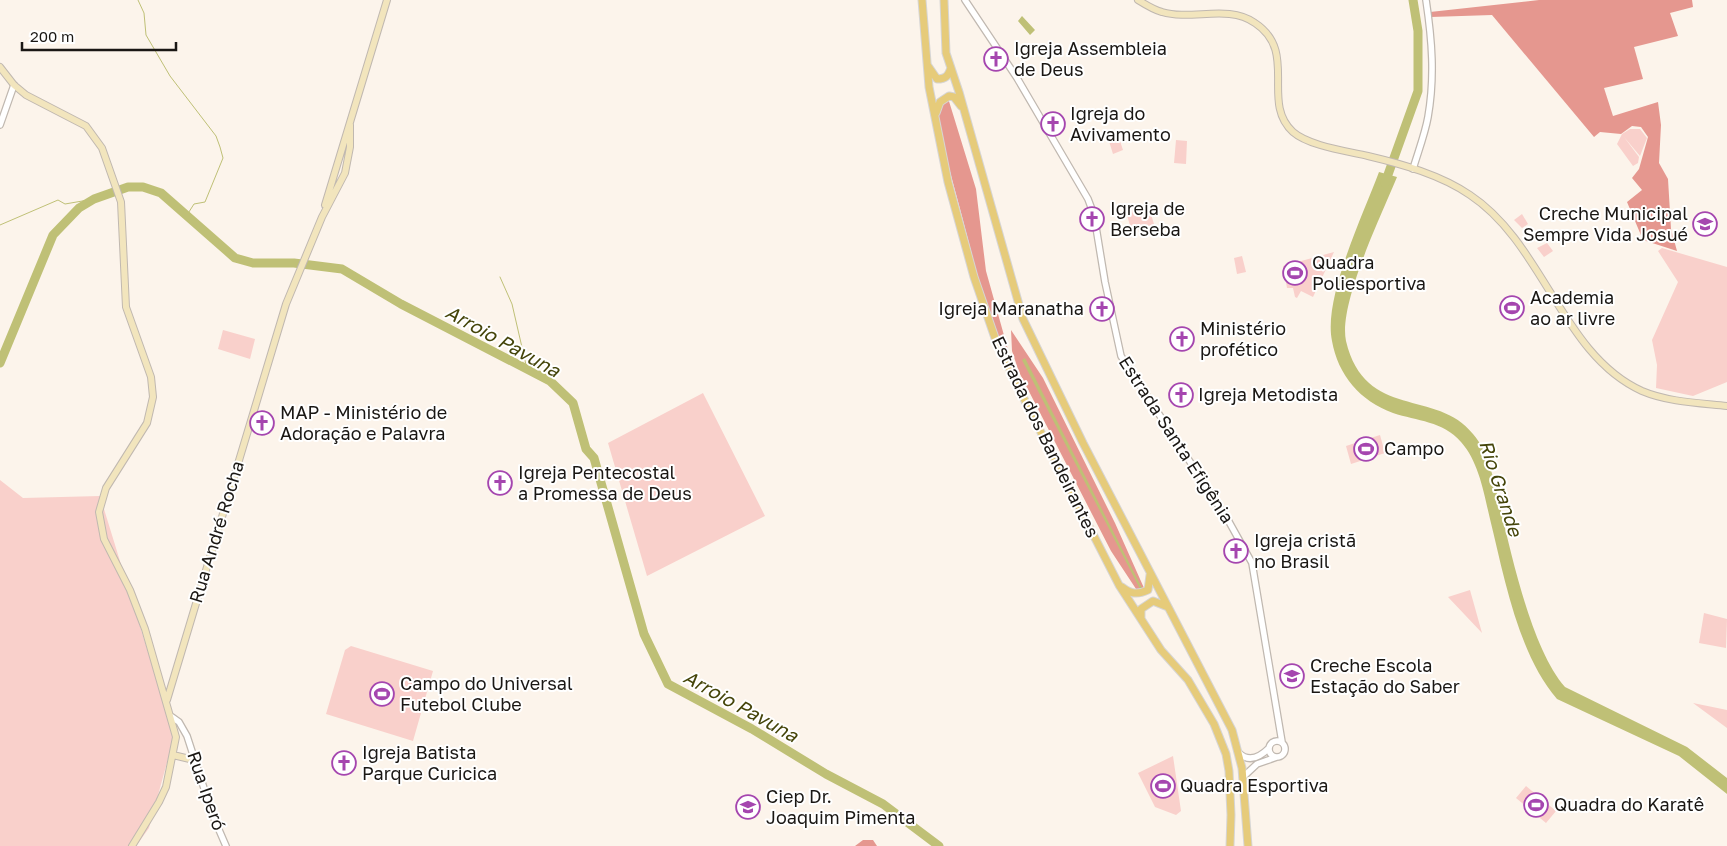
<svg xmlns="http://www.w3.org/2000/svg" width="1727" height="846" viewBox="0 0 1727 846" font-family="'Golos Text',sans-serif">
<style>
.green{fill:#f9d0cb}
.forest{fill:#e5978f}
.water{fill:#bfc076}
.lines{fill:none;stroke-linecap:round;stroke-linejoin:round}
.stream{stroke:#bfc076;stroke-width:1}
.river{stroke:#bfc076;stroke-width:9}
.tertiary-casing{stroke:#c0b8b0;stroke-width:8}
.secondary-casing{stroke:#c0b8b0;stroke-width:8}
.primary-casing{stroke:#d6d5d5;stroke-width:9}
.tertiary{stroke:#fff;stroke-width:5.5}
.secondary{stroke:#f2e5bd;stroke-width:6}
.primary{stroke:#e6cb7a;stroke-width:7}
.labels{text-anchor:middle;stroke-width:4;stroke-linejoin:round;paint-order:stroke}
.poi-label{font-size:18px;fill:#1a1714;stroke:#fff;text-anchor:start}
.street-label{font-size:18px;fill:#1a1714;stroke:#fff}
.water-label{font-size:19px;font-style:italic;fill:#45450a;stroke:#fff}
</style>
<rect width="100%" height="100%" fill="#fcf4eb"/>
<path class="green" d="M1630,129H1640L1647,138L1640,156L1624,137L1639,157L1638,163L1633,166L1617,144L1622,134Z
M1117,132L1123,150L1113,154L1107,135Z
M1176,140L1187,141L1186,164L1174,163Z
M1148,205L1154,224L1132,232L1126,212Z
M1522,214L1528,224L1522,228L1514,220Z
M1547,243L1553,251L1544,257L1537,248Z
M1662,248L1727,267V382L1693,396L1656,388L1657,365L1652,340L1678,282L1658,251Z
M1334,252L1313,297L1301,291L1297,298L1295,297L1293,288H1287L1283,266Z
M1242,256L1246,272L1237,274L1234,258Z
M223,330L255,339L250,359L218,349Z
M703,393L765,516L647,576L608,443Z
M1380,435L1385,453L1351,464L1346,446Z
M0,480L23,498L100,496L174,737L149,828L136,846H0Z
M1470,590L1482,633L1448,597Z
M1704,613L1727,619L1726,648L1699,643Z
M351,646L433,671L413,741L326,714L345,650Z
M1693,703L1727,710V728Z
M1173,756L1181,811L1176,815L1155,807L1138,773Z
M1526,786L1556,811L1546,823L1516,798Z"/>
<path class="forest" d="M1539,0H1692L1693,7L1670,13L1678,36L1634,47L1643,79L1604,88L1613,116L1658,102L1661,125L1659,163L1668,179L1671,229L1677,251L1643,240L1627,202L1642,190L1632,178L1639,169L1648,137L1641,127L1632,126L1621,134L1600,132L1594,137L1492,15L1431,17L1430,12Z
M948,98L976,189L986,271L1012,364C986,327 978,275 966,232C956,191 943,151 936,110Z
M1011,330L1043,378L1115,523L1144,588L1138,592L1111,551L1019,372L1012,351Z
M863,840H873L877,846H855Z"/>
<path class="water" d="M1022,16L1035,30L1030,35L1018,21Z
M1379,172L1397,177C1382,214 1338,304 1346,341C1365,421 1437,388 1473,434C1490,454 1494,482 1500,507C1512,557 1532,650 1565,687L1687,747L1727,778V794L1679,756L1557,699C1518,654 1504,576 1490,519C1484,494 1479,462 1461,442C1443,421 1417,421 1393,413C1360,401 1338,375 1332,341C1323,298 1363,215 1379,172Z
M1025,358L1142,588L1140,589L1022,360Z"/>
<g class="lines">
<path class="stream" d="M138,0L144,13L146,35L170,76L216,136L220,147L223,158L205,202L194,204L187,215
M0,225L58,200L65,204L94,199
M500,277L512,304L527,369"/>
<path class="river" d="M1385,183L1418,91V31L1413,0
M0,363L53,235L79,208L94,199L128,187H143L161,193L235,258L253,263H294L342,269L401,304L550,381L573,403L586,449L594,458L644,634L668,684L752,729L826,774L883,804L939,846"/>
<g class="tertiary-casing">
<path id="tertiary" d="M965,0L1017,78L1088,199L1094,215L1105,282L1121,356L1228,520L1252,563L1282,742
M0,125L14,85
M1413,169C1418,152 1425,134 1428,117C1435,77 1432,40 1426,0
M172,717L179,722L187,736L213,816L226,846
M1269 749a8 8 0 1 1 16 0a8 8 0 1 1-16 0Z
M1239,753C1249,763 1260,757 1269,748
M1243,777L1257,764L1277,757"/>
</g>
<g class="secondary-casing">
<path id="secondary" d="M1138,0C1146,5 1154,10 1162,12C1192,21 1228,4 1255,23C1299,52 1260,102 1293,132C1309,146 1347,151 1368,156C1402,164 1441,175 1470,195C1544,244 1562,355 1642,391C1668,402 1699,403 1727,406
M0,67L14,85L26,95L86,126L102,148L121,202L126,307L151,377L153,397L147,423L106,488L99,512L104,539L130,590L145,629L176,737L166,787L159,802L132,846
M325,205L387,0
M167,700L286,304L322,217L345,173L350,147V125
M173,755L194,760"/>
</g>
<g class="primary-casing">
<path id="primary" d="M922,0L929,87L948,182L974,277L995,338L1027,405L1119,585L1161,650L1188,680L1214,724L1226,754L1229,771L1231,815L1230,846
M944,0L946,53L959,92L1023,319L1083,443L1232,730L1242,768L1248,846
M928,66L937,79C946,79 948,76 951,68
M936,113L940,102L949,96L954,97L961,106
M1122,587C1131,594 1137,595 1148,590L1150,575
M1141,619V609L1153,601L1168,607"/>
</g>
<use href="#tertiary" class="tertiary"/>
<use href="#secondary" class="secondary"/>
<use href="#primary" class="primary"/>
</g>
<defs>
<g id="church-ring" transform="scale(1.25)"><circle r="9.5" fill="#fff" stroke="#a546af" stroke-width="1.5"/><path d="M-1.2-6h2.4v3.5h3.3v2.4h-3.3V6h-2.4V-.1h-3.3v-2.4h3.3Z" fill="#a546af"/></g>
<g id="school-ring" transform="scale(1.25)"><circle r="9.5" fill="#fff" stroke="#a546af" stroke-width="1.5"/><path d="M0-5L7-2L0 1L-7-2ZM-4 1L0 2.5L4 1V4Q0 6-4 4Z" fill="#a546af"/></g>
<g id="stadium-ring" transform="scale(1.25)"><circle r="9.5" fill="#fff" stroke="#a546af" stroke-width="1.5"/><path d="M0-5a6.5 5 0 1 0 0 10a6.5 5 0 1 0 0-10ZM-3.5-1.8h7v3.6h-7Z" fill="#a546af"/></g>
</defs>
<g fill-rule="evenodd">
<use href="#church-ring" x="996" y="59"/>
<use href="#church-ring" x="1053" y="124"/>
<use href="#church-ring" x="1092" y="219"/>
<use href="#school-ring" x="1705" y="224"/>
<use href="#stadium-ring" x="1295" y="273"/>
<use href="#stadium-ring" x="1512" y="308"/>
<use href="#church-ring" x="1102" y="309"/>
<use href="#church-ring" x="1182" y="339"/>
<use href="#church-ring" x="1181" y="395"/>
<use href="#church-ring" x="262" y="423"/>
<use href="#stadium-ring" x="1366" y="449"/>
<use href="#church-ring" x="500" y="483"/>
<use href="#church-ring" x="1236" y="551"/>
<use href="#school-ring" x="1292" y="676"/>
<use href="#stadium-ring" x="382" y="694"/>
<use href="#church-ring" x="344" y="763"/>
<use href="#stadium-ring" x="1163" y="786"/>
<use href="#stadium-ring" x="1536" y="805"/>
<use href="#school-ring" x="748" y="807"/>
</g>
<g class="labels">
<g class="poi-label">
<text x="1014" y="55">Igreja Assembleia<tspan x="1014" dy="21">de Deus</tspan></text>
<text x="1070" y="120">Igreja do<tspan x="1070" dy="21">Avivamento</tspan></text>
<text x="1110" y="215">Igreja de<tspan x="1110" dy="21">Berseba</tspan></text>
<text x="1688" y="220" text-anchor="end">Creche Municipal<tspan x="1688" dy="21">Sempre Vida Josué</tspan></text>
<text x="1312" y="269">Quadra<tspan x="1312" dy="21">Poliesportiva</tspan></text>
<text x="1530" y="304">Academia<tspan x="1530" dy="21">ao ar livre</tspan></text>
<text x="1084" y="315" text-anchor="end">Igreja Maranatha</text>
<text x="1200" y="335">Ministério<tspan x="1200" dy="21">profético</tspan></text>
<text x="1198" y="401">Igreja Metodista</text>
<text x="280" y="419">MAP - Ministério de<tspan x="280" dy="21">Adoração e Palavra</tspan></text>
<text x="1384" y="455">Campo</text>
<text x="518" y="479">Igreja Pentecostal<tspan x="518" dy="21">a Promessa de Deus</tspan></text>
<text x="1254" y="547">Igreja cristã<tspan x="1254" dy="21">no Brasil</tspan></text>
<text x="1310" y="672">Creche Escola<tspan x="1310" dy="21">Estação do Saber</tspan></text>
<text x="400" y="690">Campo do Universal<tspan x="400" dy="21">Futebol Clube</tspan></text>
<text x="362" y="759">Igreja Batista<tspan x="362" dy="21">Parque Curicica</tspan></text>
<text x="1180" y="792">Quadra Esportiva</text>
<text x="766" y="803">Ciep Dr.<tspan x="766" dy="21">Joaquim Pimenta</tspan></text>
<text x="1554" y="811">Quadra do Karatê</text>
</g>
<g class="street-label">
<text transform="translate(1045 437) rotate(64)" y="6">Estrada dos Bandeirantes</text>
<text transform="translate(1176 440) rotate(57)" y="6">Estrada Santa Efigênia</text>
<text transform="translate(217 532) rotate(-73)" y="6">Rua André Rocha</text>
<text transform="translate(206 791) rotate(71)" y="6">Rua Iperó</text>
</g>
<g class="water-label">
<text transform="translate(503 341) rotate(29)" y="7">Arroio Pavuna</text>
<text transform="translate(1501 488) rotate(72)" y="7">Rio Grande</text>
<text transform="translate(741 706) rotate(29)" y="7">Arroio Pavuna</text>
</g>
</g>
<path d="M22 42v8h154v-8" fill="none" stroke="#1a1714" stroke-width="2.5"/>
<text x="30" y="42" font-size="15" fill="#1a1714" stroke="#ffffff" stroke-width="4" paint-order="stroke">200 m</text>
</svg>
